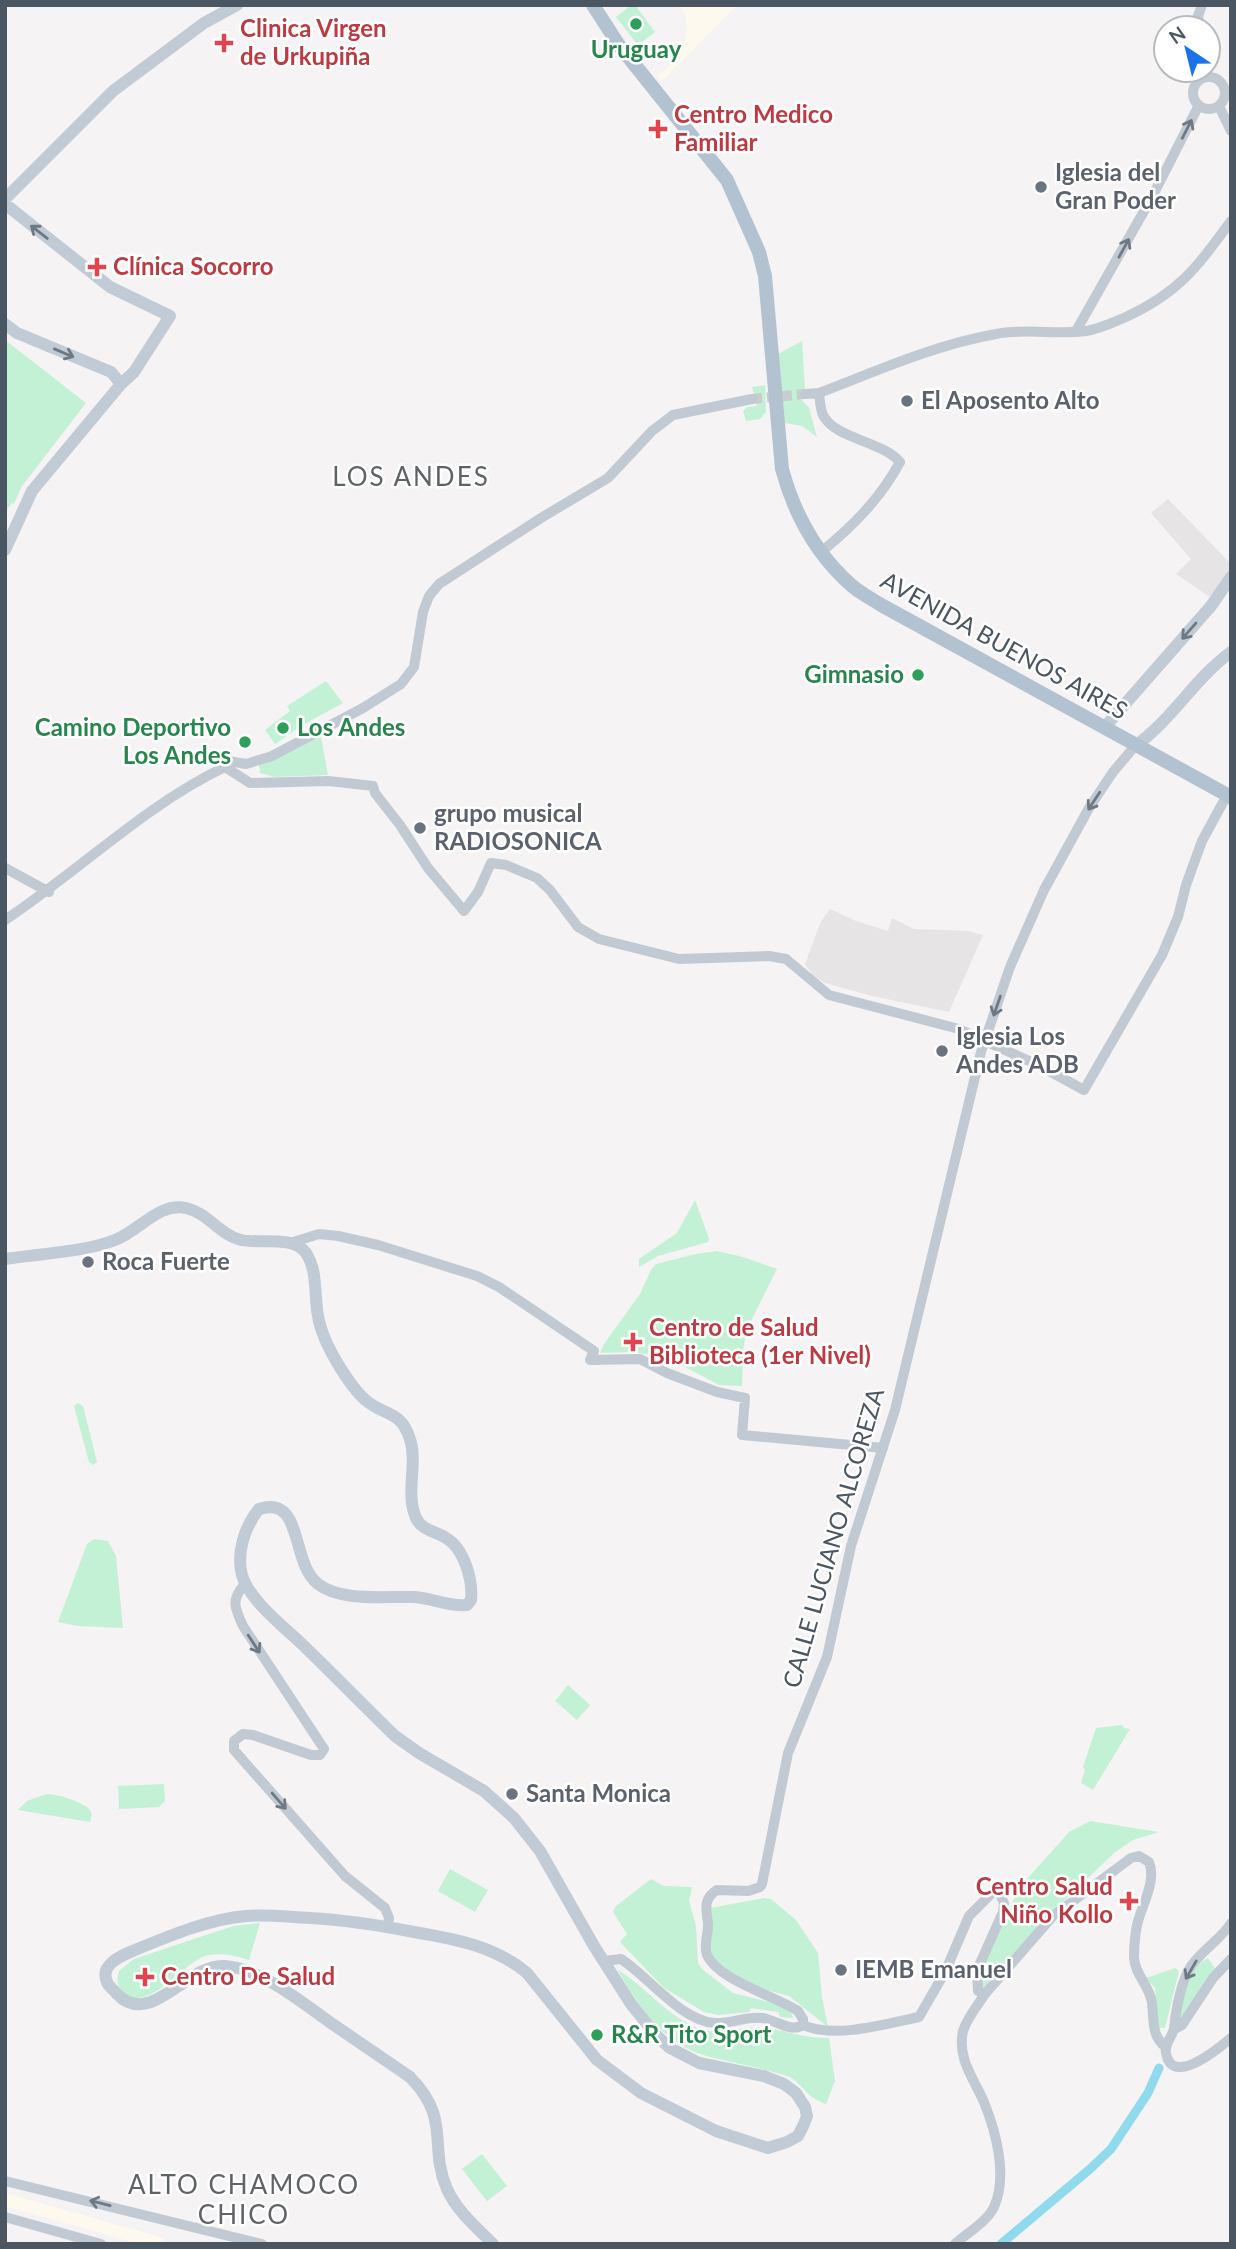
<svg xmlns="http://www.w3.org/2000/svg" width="1236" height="2249" viewBox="0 0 1236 2249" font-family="Lato,sans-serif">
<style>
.commercial{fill:#fdf9ef}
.education{fill:#e6e4e5}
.green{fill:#c3f1d5}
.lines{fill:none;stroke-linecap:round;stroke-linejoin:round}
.canal{stroke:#90daee;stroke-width:9}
.tertiary-tunnel{stroke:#caccce;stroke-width:10;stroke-dasharray:10 5;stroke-linecap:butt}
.tertiary{stroke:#c1cad2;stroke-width:10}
.secondary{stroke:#c1cbd6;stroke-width:12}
.primary{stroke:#b3c2d1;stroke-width:14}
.oneway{stroke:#6e7983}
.oneway2{stroke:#6e7984}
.leisure-dot{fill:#2e9e5b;stroke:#fff;stroke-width:2.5}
.health-dot{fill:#e0444e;stroke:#fff;stroke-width:2.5}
.worship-dot{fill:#6b7280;stroke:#fff;stroke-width:2.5}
.labels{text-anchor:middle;stroke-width:5;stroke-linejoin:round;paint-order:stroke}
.health-label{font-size:24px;font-weight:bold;fill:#be3a42;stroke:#fff;text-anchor:start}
.leisure-label{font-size:24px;font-weight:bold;fill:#27864d;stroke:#fff;text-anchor:end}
.worship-label{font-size:24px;font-weight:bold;fill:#5b616d;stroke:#fff;text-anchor:start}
.street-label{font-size:24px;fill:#4a5661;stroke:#fff}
.neighbourhood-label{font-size:26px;letter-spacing:2px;fill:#5f6368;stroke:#fff}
</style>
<rect width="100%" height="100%" fill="#f5f3f3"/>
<path class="commercial" d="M678,5H737L661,82L657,76L675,61L685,41L687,26L685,15Z
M5,2193L164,2238L162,2244H139L5,2206Z"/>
<path class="education" d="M1168,499L1231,564V568L1210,597L1176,574L1191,559L1151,513Z
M830,909L856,921L888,931L892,918L914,929L969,931L983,935L949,1012L872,996L825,983L812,975L805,964L821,921Z"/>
<path class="green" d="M631,5H635L655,32L638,45L616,17Z
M5,340L86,403L22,486L14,504L12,503L5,511Z
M802,341L805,391L800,392V398L809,408L817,437L802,426L785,423L778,354Z
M765,385L766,412L760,419L746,421L743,411L747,407L757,406L752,387Z
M326,681L343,703L301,726L275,744L265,730L290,711L287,706Z
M320,732L328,775L274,777L260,773L259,765Z
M695,1200L709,1239L708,1242L658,1256L639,1267V1259L677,1233Z
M717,1251L743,1257L777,1269L747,1329L743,1350L742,1386L719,1385L666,1357L631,1352L600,1353L604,1344L640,1294L651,1270L656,1264L696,1254Z
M78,1403L83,1406L97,1462L93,1465L89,1462L74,1406Z
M94,1539L108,1541L116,1556L123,1628L77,1626L58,1622L87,1544Z
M568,1685L590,1705L577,1720L555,1701Z
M1122,1725L1124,1728L1130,1729L1093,1790L1081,1783L1085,1770L1083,1767L1096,1728Z
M164,1784L165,1801L159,1807L119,1809L118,1786Z
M47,1794C57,1794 84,1802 90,1810C93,1814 91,1818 90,1822L18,1810L27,1801Z
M1090,1821L1159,1832L1133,1840L1114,1853L1045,1919L1018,1953L989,1981L986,1988L982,1989L980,1982L985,1962L1019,1888L1069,1832Z
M450,1869L488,1890L475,1912L438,1891Z
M651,1879L664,1886L692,1887L689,1900L696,1926L698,1963L702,1969L733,1993L773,2003L791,2012L793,2018L780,2017L778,2012L751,2008L749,2012L719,2015L704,2012L664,1988L620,1942L627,1934L613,1912L616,1906Z
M764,1898L771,1899L796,1920L818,1953L822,1997L828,2027L789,1996L766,1990L709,1966L710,1908Z
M260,1923L249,1960C235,1955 220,1952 205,1956C182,1964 145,2017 122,1991C116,1985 117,1978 119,1971L134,1959L209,1934L234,1926Z
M1208,1958L1216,1970L1183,2017L1179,2018C1185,1997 1187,1968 1208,1958Z
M1175,1968L1179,1971L1165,2028H1159L1155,1988L1146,1978Z
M618,1970C641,1984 659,2006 682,2020C720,2043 730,2024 765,2028C789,2031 802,2038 829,2038L835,2081L826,2104C806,2097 806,2088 790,2077C764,2068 737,2064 710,2057C666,2046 639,2009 618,1970Z
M482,2154L507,2186L487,2201L462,2169Z"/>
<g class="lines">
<path class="canal" d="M1001,2244L1090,2169L1111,2149L1148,2093L1159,2068"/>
<path class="tertiary-tunnel" d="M752,399L805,394"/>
<path class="tertiary" d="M1200,28L1198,16L1202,5
M1193 93a16 16 0 1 1 32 0a16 16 0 1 1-32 0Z
M1219,106L1231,131
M1076,331L1152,197L1199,105
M819,393C820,400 820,408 823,415C835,439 882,441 900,462C880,499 853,526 821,552
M805,394L819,393C877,371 934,345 996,334C1025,328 1057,335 1086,331C1100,329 1114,322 1126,317C1180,292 1197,267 1231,221
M225,767L250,783L329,781L373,786L375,793L400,825L428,868L464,911L478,892L491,863L506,865L537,878L550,890L578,927L599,939L679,959L769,956L786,959L829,995L959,1029L1038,1065L1084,1090L1162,955L1178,917L1186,885L1202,841L1227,795
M5,868L49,892
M5,920C79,871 145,805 225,767L228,761L246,764L272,756L363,708L401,684L414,667L423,612L429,596L439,584L541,518L608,478L652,431L673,415L752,399
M290,1243L319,1234L338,1236L378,1245L477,1276L499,1287L594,1351L590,1360L640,1359L667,1373L717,1392L745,1398L742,1435L883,1448
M245,1584C231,1599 234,1607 243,1626L324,1749L320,1755H311L253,1735L243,1734L234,1741V1750L345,1876L385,1908L389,1918L388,1926
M1231,1923C1220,1941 1198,1952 1188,1971C1180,1988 1176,2010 1174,2028C1173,2036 1164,2044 1166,2053C1172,2088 1219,2048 1231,2038
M604,1961L621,1959C649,1977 680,2020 714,2023C731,2024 746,2016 762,2018C776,2020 791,2033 803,2025V2019L798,2011C775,1996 718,1980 707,1955C703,1945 709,1933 708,1923C706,1908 703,1899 717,1890L748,1891L760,1887L762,1884L788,1753L827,1657L851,1546L895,1410L981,1052L1010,967L1044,890L1089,808L1113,772L1135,746
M803,2025C835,2039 886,2024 919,2017L945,1972L969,1916L997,1888L1004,1903L1003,1912L977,1970L978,1991L985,1994L1053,1916L1131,1858L1139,1856L1149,1862C1157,1882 1141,1906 1137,1925C1135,1935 1134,1947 1134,1958C1135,1975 1150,1986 1152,2003C1154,2018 1151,2037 1166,2047
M1175,2029L1182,2025L1213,1978L1231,1959
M5,2181L262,2244
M5,2217L101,2244
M955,2244C967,2233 987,2222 994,2207C1008,2176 996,2132 984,2102C974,2079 957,2059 963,2031C967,2018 977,2006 985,1994"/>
<path class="secondary" d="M5,199L113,91L204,23L237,5
M5,204L110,287L170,316L134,372L121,384L32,491L5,550
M5,324L17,333L111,372L121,384
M1104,728L1211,606L1231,577
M1135,746C1172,720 1194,679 1231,652
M5,1259C38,1254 85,1252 115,1240C139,1231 159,1202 186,1208C208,1213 220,1235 241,1240C260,1244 293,1235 306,1253C318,1271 314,1296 318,1316C321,1335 331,1353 341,1369C348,1380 357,1394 368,1402C386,1416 401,1411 410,1439C418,1464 405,1493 416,1518C422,1531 436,1531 446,1538C464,1548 473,1580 471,1600L467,1605C449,1607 432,1598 414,1597C386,1596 341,1602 318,1584C290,1562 304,1495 259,1509C245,1526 236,1553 242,1575C249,1601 287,1629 306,1648C336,1677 365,1707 395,1736L419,1753L484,1791L514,1818L540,1851L594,1946L631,2004L656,2035L670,2048L699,2063L764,2076L784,2084L796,2093L805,2107L807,2116L804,2124L798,2136L787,2142L768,2148L716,2131L641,2093L597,2060L527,1973C495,1946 455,1939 414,1932C378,1925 346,1920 310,1918C288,1917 267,1914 246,1916C209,1919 169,1936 135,1950C123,1955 99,1964 107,1982C108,1986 114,1990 117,1994C151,2029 187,1963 225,1966C262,1969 301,2002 331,2023C357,2041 384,2059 410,2077C452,2120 428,2145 447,2189C457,2211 476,2227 493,2244"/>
<path class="primary" d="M593,5L618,44L727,180L759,252L765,276L782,469C794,513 816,554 851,585C860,593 872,599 883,606L1231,797"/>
</g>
<defs><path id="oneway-shaft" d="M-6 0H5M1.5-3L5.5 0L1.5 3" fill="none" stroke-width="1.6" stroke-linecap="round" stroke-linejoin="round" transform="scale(1.75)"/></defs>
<g class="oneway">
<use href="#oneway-shaft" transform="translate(1187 129) rotate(-63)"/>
<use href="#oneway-shaft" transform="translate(1124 248) rotate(-61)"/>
<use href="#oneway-shaft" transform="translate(1094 801) rotate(123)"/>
<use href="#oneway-shaft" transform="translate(997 1006) rotate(109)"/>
<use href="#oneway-shaft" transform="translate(254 1644) rotate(57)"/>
<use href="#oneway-shaft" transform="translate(279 1801) rotate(49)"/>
<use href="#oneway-shaft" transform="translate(1191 1970) rotate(120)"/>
<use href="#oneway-shaft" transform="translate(100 2203) rotate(-166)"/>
</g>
<g class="oneway2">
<use href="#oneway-shaft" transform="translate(39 232) rotate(-142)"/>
<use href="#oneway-shaft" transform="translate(64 353) rotate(23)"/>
<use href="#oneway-shaft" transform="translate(1189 631) rotate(131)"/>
</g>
<g class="leisure-dot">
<circle cx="636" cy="24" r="7"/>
<circle cx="918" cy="675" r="7"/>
<circle cx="283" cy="728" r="7"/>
<circle cx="245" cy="742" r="7"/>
<circle cx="597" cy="2035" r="7"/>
</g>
<g class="health-dot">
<path d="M220.5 32.5h7v7h7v7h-7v7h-7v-7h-7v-7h7z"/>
<path d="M654.5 118.5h7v7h7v7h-7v7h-7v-7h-7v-7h7z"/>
<path d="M93.5 256.5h7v7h7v7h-7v7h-7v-7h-7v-7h7z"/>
<path d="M629.5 1331.5h7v7h7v7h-7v7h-7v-7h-7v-7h7z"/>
<path d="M1125.5 1890.5h7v7h7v7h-7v7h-7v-7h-7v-7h7z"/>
<path d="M141.5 1966.5h7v7h7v7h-7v7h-7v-7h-7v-7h7z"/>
</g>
<g class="worship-dot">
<circle cx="1041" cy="187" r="7"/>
<circle cx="907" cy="401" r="7"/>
<circle cx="420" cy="828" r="7"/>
<circle cx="942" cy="1051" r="7"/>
<circle cx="88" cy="1262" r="7"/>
<circle cx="512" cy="1794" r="7"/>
<circle cx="841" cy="1970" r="7"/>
</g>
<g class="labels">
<g class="health-label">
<text x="240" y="37">Clinica Virgen<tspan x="240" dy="28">de Urkupiña</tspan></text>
<text x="674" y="123">Centro Medico<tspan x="674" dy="28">Familiar</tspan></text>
<text x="113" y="275">Clínica Socorro</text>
<text x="649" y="1336">Centro de Salud<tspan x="649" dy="28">Biblioteca (1er Nivel)</tspan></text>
<text x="1113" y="1895" text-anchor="end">Centro Salud<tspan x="1113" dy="28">Niño Kollo</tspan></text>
<text x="161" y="1985">Centro De Salud</text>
</g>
<g class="leisure-label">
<text x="636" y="58" text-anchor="middle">Uruguay</text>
<text x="904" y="683">Gimnasio</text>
<text x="231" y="736">Camino Deportivo<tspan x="231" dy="28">Los Andes</tspan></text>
<text x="297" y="736" text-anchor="start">Los Andes</text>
<text x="611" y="2043" text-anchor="start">R&amp;R Tito Sport</text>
</g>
<g class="worship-label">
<text x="1055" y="181">Iglesia del<tspan x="1055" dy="28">Gran Poder</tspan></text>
<text x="921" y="409">El Aposento Alto</text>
<text x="434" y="822">grupo musical<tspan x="434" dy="28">RADIOSONICA</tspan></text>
<text x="956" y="1045">Iglesia Los<tspan x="956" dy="28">Andes ADB</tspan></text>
<text x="102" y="1270">Roca Fuerte</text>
<text x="526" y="1802">Santa Monica</text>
<text x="855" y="1978">IEMB Emanuel</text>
</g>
<g class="street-label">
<text transform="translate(1004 646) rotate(29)" y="8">AVENIDA BUENOS AIRES</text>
<text transform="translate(834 1538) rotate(-74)" y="8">CALLE LUCIANO ALCOREZA</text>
</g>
<g class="neighbourhood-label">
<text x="411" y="486">LOS ANDES</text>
<text x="244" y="2194">ALTO CHAMOCO<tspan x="244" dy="30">CHICO</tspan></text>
</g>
</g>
<rect width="1236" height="2249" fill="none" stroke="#4a5661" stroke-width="14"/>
<g transform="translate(1187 49) rotate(325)"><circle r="33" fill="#ffffff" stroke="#b7bbc0" stroke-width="2"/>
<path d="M0-5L12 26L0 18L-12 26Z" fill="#1a73e8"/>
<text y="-10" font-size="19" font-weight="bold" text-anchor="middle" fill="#4a5661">N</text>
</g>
</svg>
